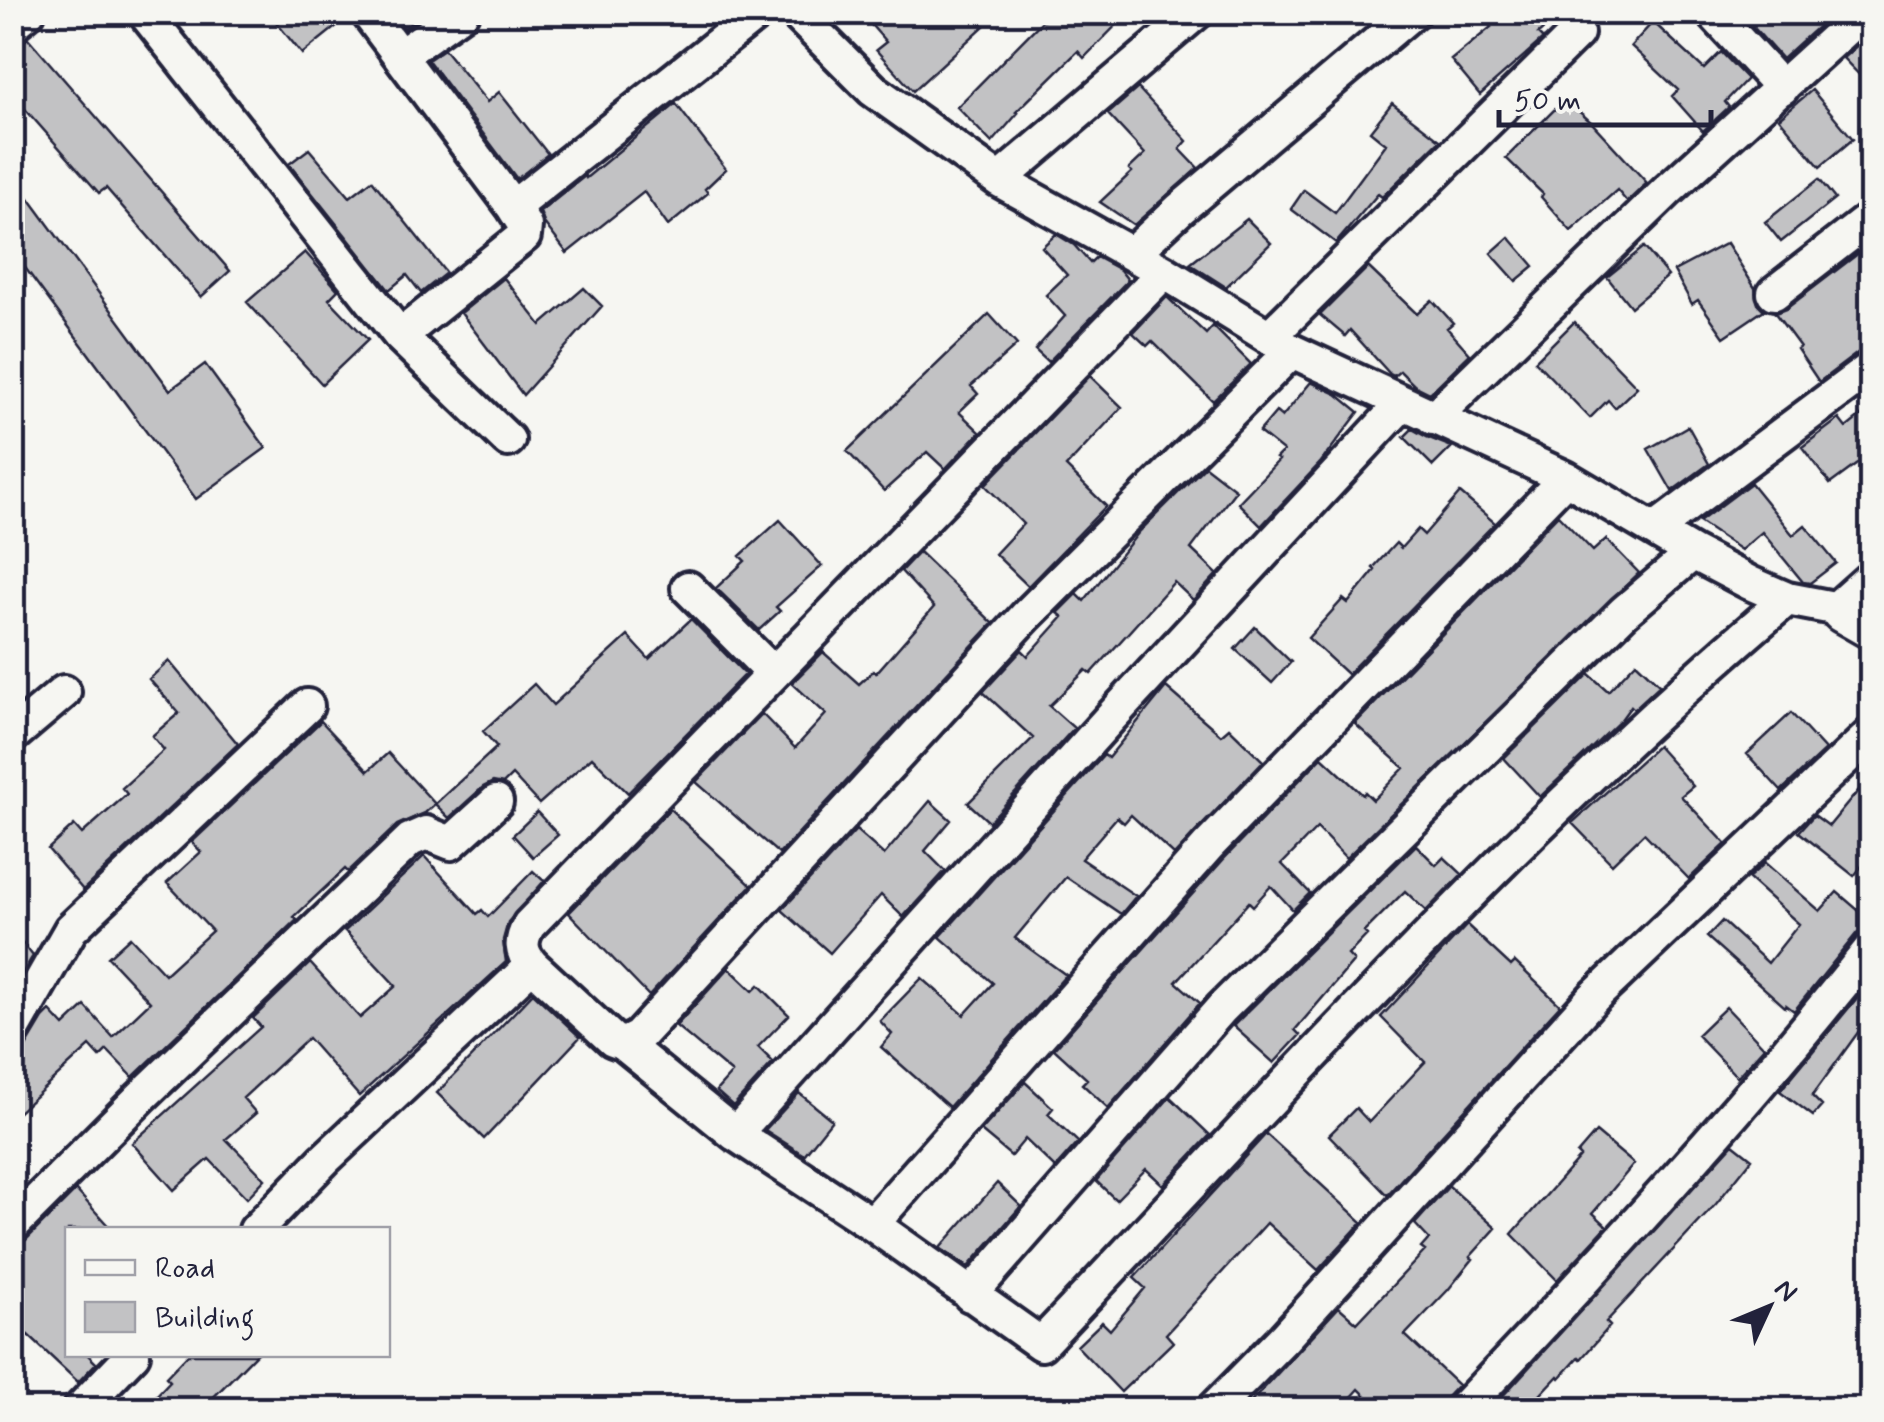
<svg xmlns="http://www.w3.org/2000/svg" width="1884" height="1422" viewBox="0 0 1884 1422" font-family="Mynerve,sans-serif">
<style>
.building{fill:#c2c2c4;stroke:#22223b;stroke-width:2.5}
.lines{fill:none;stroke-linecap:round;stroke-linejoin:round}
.street-casing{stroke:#22223b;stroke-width:40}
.secondary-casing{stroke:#22223b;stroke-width:52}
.street{stroke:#f6f6f2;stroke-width:32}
.secondary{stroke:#f6f6f2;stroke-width:45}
</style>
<rect width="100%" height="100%" fill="#f6f6f2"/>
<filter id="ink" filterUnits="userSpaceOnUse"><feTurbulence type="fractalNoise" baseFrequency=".01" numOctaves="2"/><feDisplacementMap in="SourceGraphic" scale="20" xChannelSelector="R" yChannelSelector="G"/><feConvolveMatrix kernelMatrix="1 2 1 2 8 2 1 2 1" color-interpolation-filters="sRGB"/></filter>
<g filter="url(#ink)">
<path class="building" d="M268,12H347L348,17L302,54Z
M392,12H427L404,28Z
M860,12H972L984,26L913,91L876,50L886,42Z
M1051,12H1129L1084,58L1078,51L1016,112L1018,113L992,143L957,107Z
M1480,12H1564L1538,34L1543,39L1480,95L1451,60L1491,27Z
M1757,12H1834L1782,59L1748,21Z
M1653,22L1704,69L1721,52L1747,79L1725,102L1729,107L1703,131L1672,96L1678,90L1631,46Z
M28,38L230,271L201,297L106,188L99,193L12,94V51Z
M1861,42L1872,53V88L1843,58Z
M444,49L487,102L499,92L548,154L517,179L428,60Z
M1138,88L1187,141L1180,149L1198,168L1134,225L1100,202L1132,172L1129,169L1145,154L1108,114Z
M1812,90L1853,139L1820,167L1779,118Z
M1565,99L1592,123L1647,183L1627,202L1617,190L1571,231L1541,197L1543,194L1506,158Z
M1392,103L1440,140L1382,197L1378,194L1336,243L1291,209L1304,190L1335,213L1386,144L1370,131Z
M676,104L726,169L705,189L708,193L668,226L644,192L567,253L544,223L540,212L585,176L586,178Z
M309,149L350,197L372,180L446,273L421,293L407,275L389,290L289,164Z
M12,175L170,390L205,364L266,448L196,499L12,250Z
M1819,179L1835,199L1781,242L1765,222Z
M1247,219L1271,243L1226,287L1190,264Z
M1056,234L1074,245L1090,263L1096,257L1120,270L1128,280L1048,362L1035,350L1065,316L1046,295L1067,275L1042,247Z
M1509,237L1534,266L1516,281L1491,253Z
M1727,243L1755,288L1758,304L1764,310L1724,337L1698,300L1692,304L1674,271Z
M1872,243V347L1860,351L1819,382L1797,349L1800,347L1775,313L1786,309Z
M1644,247L1668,276L1631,307L1607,277Z
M305,252L338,290L329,299L368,340L322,384L247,302Z
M1368,267L1417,314L1432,300L1453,323L1447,328L1470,354L1430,393L1414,385L1400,371L1394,376L1390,374L1350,330L1345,336L1320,315Z
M504,278L541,325L584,288L602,306L523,395L461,313Z
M1167,297L1206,334L1213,326L1251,364L1213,401L1152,341L1147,346L1133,333Z
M989,314L1017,345L971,386L978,394L959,412L980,432L945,469L927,452L884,491L847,451Z
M1574,322L1637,387L1615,408L1608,400L1590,418L1535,361Z
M1090,376L1122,407L1066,467L1106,506L1028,586L995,554L1023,524L985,485Z
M1311,382L1337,394L1359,412L1321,462L1261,526L1238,503L1279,460L1276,458L1283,451L1259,432L1276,412L1282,417Z
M1872,407V453L1830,484L1802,447L1839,419L1846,428Z
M1688,426L1709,464L1672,491L1648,449Z
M1412,429L1427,437L1452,447L1433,466L1404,437Z
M1205,466L1236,490L1191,549L1217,574L1193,600L1174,582L1091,674L1086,670L1049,706L1074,728L989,822L968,803L1033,738L983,692L1022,650L1028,656L1063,617L1058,613L1077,594L1084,601L1139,532Z
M1751,483L1793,535L1805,525L1836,563L1810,583L1803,582L1762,532L1741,550L1699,522Z
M1460,493L1495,523L1347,674L1308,638L1343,599L1348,603L1375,570L1373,568L1396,543L1401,548L1418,529L1424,535Z
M1558,515L1593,551L1606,539L1639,573L1346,858L1317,828L1282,864L1310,893L1293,910L1271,886L1253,906L1249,902L1176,982L1200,1003L1108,1108L1082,1084L1087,1079L1054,1049L1223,860L1322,757L1363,795L1365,792L1373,800L1404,768L1355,724Z
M780,520L822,566L776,607L780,611L759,630L716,588L745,561L740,556Z
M919,552L993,623L779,854L696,782L762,714L795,748L826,714L792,683L823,652L859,684L873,671L876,673L934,607L901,571Z
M691,619L745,674L628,793L592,757L539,804L512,775L503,784L493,782L483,787L449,818L435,804L497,747L483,731L534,684L553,705L628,636L649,659Z
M1255,627L1291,662L1272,683L1235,649Z
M169,661L238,744L83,890L48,849L74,825L82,834L127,794L122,788L164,750L152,736L179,713L149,679Z
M1636,662L1660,685L1634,709L1631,706L1620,721L1540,797L1504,758L1589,674L1608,691Z
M1166,687L1221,735L1229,728L1263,761L1174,855L1131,815L1124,823L1117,817L1081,859L1136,896L1121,914L1066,877L1015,938L1066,975L949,1107L881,1047L892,1034L880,1021L922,978L964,1015L993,983L940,937L1104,755L1108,758Z
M1791,713L1825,750L1781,791L1747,754Z
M321,721L368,771L388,753L435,804L425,813L397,825L348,872L345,869L294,917L297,920L133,1077L107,1050L100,1057L90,1046L12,1118V1070L43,1018L50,1011L64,1026L85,1006L113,1037L150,1002L108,957L130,937L165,974L212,931L167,883L201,852L192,842Z
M1657,746L1693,786L1681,796L1726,844L1689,879L1644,833L1612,864L1572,823Z
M1858,791L1872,802V839L1861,852L1868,858L1854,876L1799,832L1814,815L1829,826Z
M930,801L951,820L925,851L945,871L903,917L881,895L830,953L782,910L856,830L884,855Z
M670,809L751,885L649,996L569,913Z
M537,812L558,835L533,857L513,835Z
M1416,845L1436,865L1444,857L1462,874L1426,911L1405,891L1364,932L1367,935L1348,955L1354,961L1295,1030L1300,1035L1274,1063L1233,1026Z
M424,856L477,914L482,910L488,917L533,871L544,881L508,922L503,940L506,962L359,1096L308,1038L243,1098L256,1113L226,1139L265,1179L247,1198L209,1159L174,1190L132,1143L261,1027L253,1018L310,963L360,1018L396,986L345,931Z
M1765,863L1820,911L1837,892L1872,922V928L1856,934L1794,1011L1786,1005L1785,1007L1707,937L1722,921L1768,963L1799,924L1748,878Z
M1467,925L1511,966L1515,962L1560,1005L1387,1195L1329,1135L1356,1108L1369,1122L1425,1062L1381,1017Z
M12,929L33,956L12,990Z
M729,968L753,991L759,985L789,1015L758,1047L773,1062L733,1106L716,1091L732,1073L676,1026Z
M1872,980V1013L1812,1096L1822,1106L1813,1116L1780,1091Z
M533,993L580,1037L484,1139L437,1093Z
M1726,1007L1764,1047L1737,1077L1697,1035Z
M1025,1082L1053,1108L1048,1114L1078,1142L1055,1168L1025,1139L1011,1156L981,1131Z
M799,1093L832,1120L804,1155L765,1130Z
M1170,1097L1210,1135L1163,1185L1146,1169L1116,1200L1096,1181Z
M1596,1132L1634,1164L1593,1213L1607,1226L1557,1280L1512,1234L1580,1157L1577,1154Z
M1266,1134L1362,1222L1318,1270L1267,1223L1166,1334L1173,1342L1121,1392L1077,1346L1102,1322L1110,1330L1145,1288L1134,1278Z
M1733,1144L1752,1159L1716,1204L1606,1322L1610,1326L1581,1359L1579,1357L1560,1378L1558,1376L1526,1410H1490Z
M997,1183L1021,1206L968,1267L940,1248Z
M1449,1186L1496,1228L1470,1257L1473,1259L1448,1290L1405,1335L1458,1385L1447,1397L1443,1410H1380L1359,1389L1340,1410H1244L1339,1307L1357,1323L1425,1251L1421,1248L1429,1239L1415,1224Z
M76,1190L112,1230H68V1354H87L96,1363L78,1382L28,1335L12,1348V1247L26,1240Z
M188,1354H256L201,1410H170L156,1396L170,1381L166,1377Z"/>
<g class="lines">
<g class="street-casing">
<path id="street" d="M144,12L400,336L508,440
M367,12L400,56L462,12
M795,12L873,90L999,180L1164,272L1292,351L1566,478L1693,553L1750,583L1787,599L1844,610
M1712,12L1782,88
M12,25L28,12
M400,56L513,207L759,12
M999,180L1197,12
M1132,254L1180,209L1413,12
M1164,272L529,925C520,941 520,951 532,965L613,1040L624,1044L735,1134L872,1224L1041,1344C1283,1088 1518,827 1787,599
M1774,293L1872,217
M400,336L524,236L525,226L513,207
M1270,336L1577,33
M1433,418L1667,191L1864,12
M1654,530L1872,367
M688,588L772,672
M12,736L64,692
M12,1032L71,929L307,706
M624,1044L638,1037L1027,615L1292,351
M735,1134L1112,716L1402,404
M872,1224L1208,846L1566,478
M12,1226L141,1097L410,840L426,833L451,843L496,802
M256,1230L325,1159L532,965
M970,1295L1222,1008L1624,612L1693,553
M79,1410L133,1354
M1213,1410L1284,1338L1594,997L1872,733
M1462,1410C1604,1260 1744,1109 1872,947"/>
</g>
<g class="secondary-casing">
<path id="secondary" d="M1872,585L1844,610L1872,626"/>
</g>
<use href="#street" class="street"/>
<use href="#secondary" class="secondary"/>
</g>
</g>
<rect width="1884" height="1422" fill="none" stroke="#f6f6f2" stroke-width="50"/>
<rect x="25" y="25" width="1834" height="1372" fill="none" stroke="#22223b" stroke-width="4" filter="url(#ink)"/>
<rect x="65" y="1227" width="325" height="130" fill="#f6f6f2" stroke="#a1a1a9" stroke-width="2.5"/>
<rect x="85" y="1260" width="50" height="15" fill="#f6f6f2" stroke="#a1a1a9" stroke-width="2.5"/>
<text x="155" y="1277" font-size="30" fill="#22223b">Road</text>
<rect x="85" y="1302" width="50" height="30" fill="#c2c2c4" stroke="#a1a1a9" stroke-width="2.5"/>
<text x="155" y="1327" font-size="30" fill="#22223b">Building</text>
<g transform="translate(1769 1307) rotate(46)" stroke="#f6f6f2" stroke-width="8" paint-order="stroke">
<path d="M0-8L18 38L0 25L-18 38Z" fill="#22223b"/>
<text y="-15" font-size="28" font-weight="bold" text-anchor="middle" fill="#22223b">N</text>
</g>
<path d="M1499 110v15h212v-15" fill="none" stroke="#22223b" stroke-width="5"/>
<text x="1514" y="110" font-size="30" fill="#22223b" stroke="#f6f6f2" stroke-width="8" paint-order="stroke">50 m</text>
</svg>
